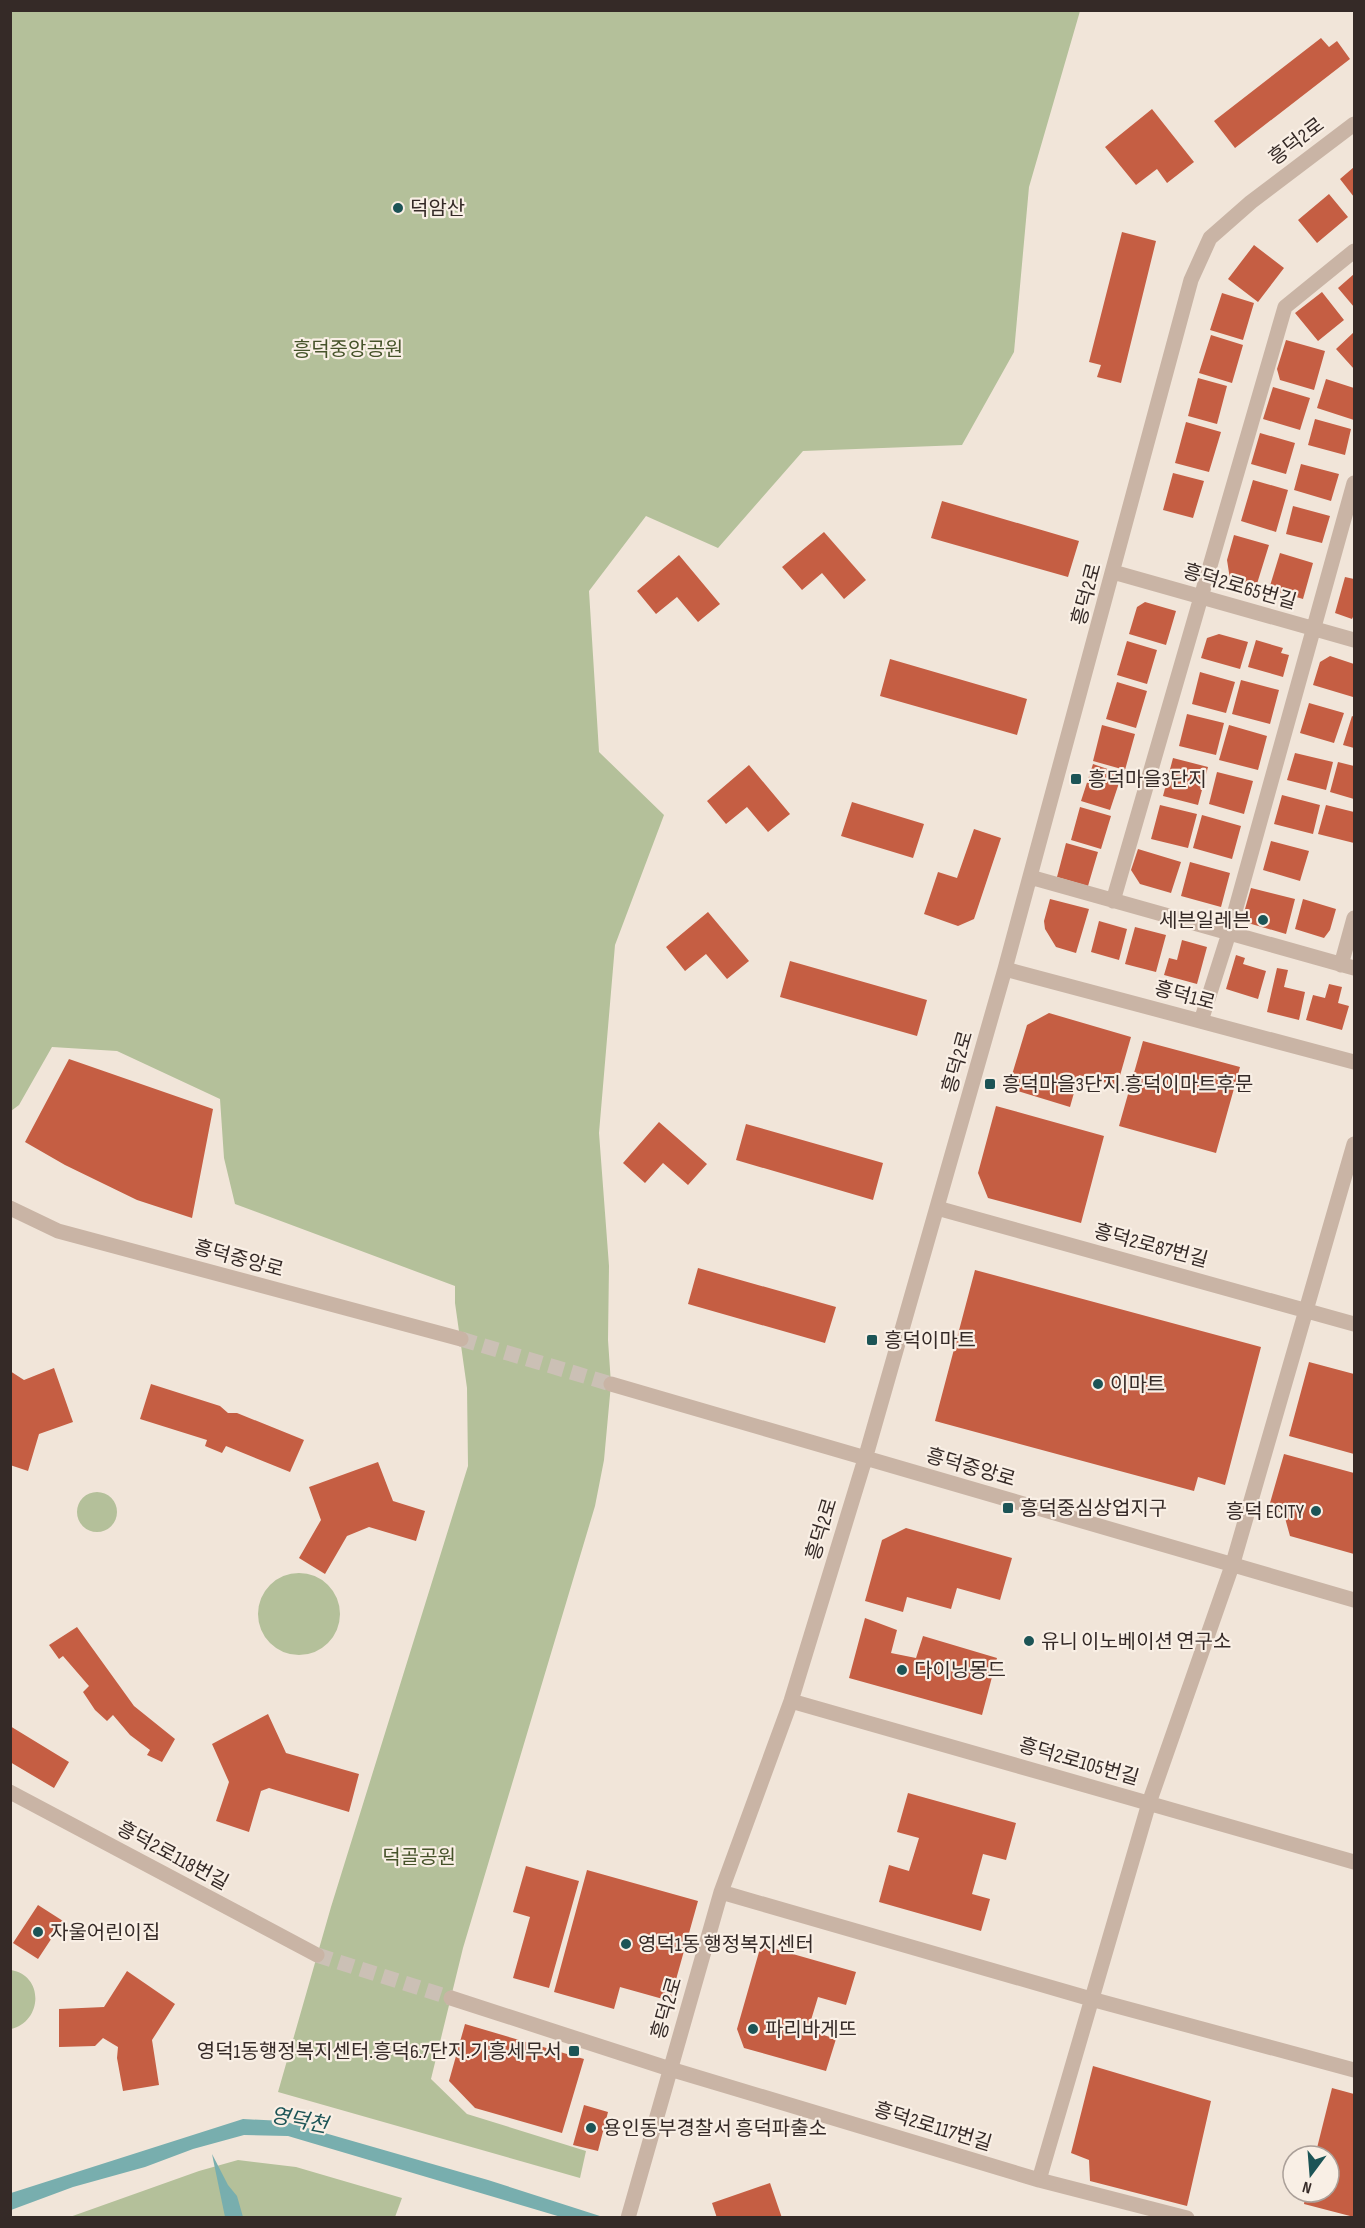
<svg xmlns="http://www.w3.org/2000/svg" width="1365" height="2228" viewBox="0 0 1365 2228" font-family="'Sofia Sans Condensed','Noto Sans KR',sans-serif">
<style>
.green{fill:#b4c09a}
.water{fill:#78aeae}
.building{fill:#c55e43}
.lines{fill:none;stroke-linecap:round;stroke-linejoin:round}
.minor-tunnel{stroke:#cbc0b5;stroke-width:15;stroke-dasharray:15 8;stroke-linecap:butt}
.minor{stroke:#c9b4a5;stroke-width:15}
.poi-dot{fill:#1c5456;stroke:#f9efe5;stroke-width:2}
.labels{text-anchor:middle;stroke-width:4.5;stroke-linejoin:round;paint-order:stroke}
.street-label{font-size:20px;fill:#352a27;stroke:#f9efe5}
.poi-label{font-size:20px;fill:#352a27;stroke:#f9efe5;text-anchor:start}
.park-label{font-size:20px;fill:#46532a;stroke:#f9efe5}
.water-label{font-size:21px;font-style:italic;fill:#1c5456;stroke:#f9efe5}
</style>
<rect width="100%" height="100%" fill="#f1e5d9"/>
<path class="green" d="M11,11H1080L1029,187L1014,352L962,445L803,451L718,548L646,516L589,591L599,752L664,815L615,945L599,1133L609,1266L608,1340L611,1384L604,1460L595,1506L463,1948L431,2079L467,2114L586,2151L580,2178L278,2092L331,1907L468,1466L467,1388L455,1303V1286L235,1204L224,1158L220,1099L117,1051L52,1047L19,1105L11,1111Z
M77 1512a20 20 0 1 1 40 0a20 20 0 1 1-40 0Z
M258 1614a41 41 0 1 1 82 0a41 41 0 1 1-82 0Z
M11,1970C45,1976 42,2022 11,2029Z
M238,2160L296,2167L402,2198L395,2217L67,2218L199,2171Z"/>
<path class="water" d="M243,2119L283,2121L488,2180L603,2217H561L288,2136L244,2135L193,2149L145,2167L73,2187L11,2210V2193Z
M212,2154L228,2185L237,2196L243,2217H225Z"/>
<path class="building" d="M1321,38L1329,47L1337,41L1350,59L1235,148L1214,121Z
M1152,109L1194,162L1167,183L1157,169L1136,185L1105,147Z
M1354,167V197L1340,179Z
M1329,194L1348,217L1317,243L1298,220Z
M1122,232L1156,241L1121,383L1097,377L1101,365L1089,362Z
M1254,245L1284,268L1258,302L1228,279Z
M1354,274V307L1338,288Z
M1322,292L1344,320L1318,341L1295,313Z
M1222,293L1254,303L1243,340L1210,330Z
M1354,332V369L1336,349Z
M1211,335L1243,345L1232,383L1199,373Z
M1286,340L1325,351L1314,390L1280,380L1277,369Z
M1198,378L1227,386L1217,424L1188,416Z
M1326,379L1354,388V420L1317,408Z
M1273,387L1310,398L1300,430L1263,419Z
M1315,419L1351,429L1345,455L1308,445Z
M1186,422L1221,432L1209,472L1175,463Z
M1260,433L1295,443L1286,474L1251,464Z
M1301,464L1339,474L1331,501L1294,490Z
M1173,473L1204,481L1193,518L1163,510Z
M1253,480L1288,490L1276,532L1241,521Z
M942,501L1079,541L1068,577L931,538Z
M1293,506L1330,516L1322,543L1286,534Z
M824,532L866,580L844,599L822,573L802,590L782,567Z
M1234,535L1269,545L1256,587L1230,579L1227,560Z
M1280,553L1313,563L1303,599L1269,589Z
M679,555L720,604L698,622L677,597L656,614L637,591Z
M1345,577L1354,579V615L1352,619L1335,613Z
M1145,602L1176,611L1166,645L1129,634L1137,607Z
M1219,634L1248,642L1240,669L1201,658L1207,638Z
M1256,640L1283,648L1281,653L1289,655L1283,677L1248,667Z
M1127,641L1157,650L1147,684L1117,675Z
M1330,656L1354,664L1353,697L1313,685L1320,662Z
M890,659L1027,699L1017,735L880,696Z
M1200,672L1235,682L1226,713L1192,704Z
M1241,680L1279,690L1270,724L1232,714Z
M1117,682L1147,691L1136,728L1106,719Z
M1309,703L1344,713L1334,743L1300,733Z
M1187,714L1224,723L1216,755L1179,746Z
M1352,716L1354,717V748L1343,745Z
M1102,725L1135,734L1125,770L1093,761Z
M1229,725L1267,736L1258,770L1219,760Z
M1295,753L1333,762L1326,790L1287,780Z
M1173,758L1208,767L1198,805L1163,796Z
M1338,762L1354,766V799L1330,792Z
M1093,764L1122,774L1110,810L1081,801Z
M749,765L790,814L768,832L747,807L726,824L707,801Z
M1217,772L1253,781L1244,814L1209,804Z
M1282,795L1320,805L1313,834L1274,824Z
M852,802L924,824L913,858L841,836Z
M1160,805L1197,814L1188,848L1151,839Z
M1326,805L1354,812V843L1318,834Z
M1080,807L1111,816L1101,849L1071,840Z
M1202,815L1241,826L1232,859L1193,848Z
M974,829L1001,838L974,919L958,926L924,914L938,872L957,878Z
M1271,841L1309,851L1300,881L1263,870Z
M1066,843L1098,852L1088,886L1057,877Z
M1138,849L1181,862L1171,893L1140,884L1131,870Z
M1190,862L1230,873L1221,907L1181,896Z
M1251,888L1295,899L1286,934L1248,923L1243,916Z
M1050,899L1089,909L1076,953L1056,947L1045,929L1044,921Z
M1303,899L1336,909L1330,930L1324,938L1295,929Z
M708,912L749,961L727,979L706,954L685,971L666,947Z
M1099,921L1127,929L1119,960L1091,952Z
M1135,927L1166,935L1156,972L1125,964Z
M1182,940L1207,947L1197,984L1164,975L1169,958L1177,960Z
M1236,955L1245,958L1243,964L1266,971L1258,999L1226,989Z
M790,961L927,1000L917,1036L780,997Z
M1277,968L1288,970L1284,987L1305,992L1299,1020L1267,1012Z
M1329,984L1342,987L1338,1003L1349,1006L1342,1030L1306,1020L1313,995L1325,998Z
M1049,1013L1131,1037L1117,1086L1079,1075L1070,1107L1008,1088L1027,1025Z
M1143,1041L1240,1067L1216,1153L1119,1126Z
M69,1059L213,1109L192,1218L137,1200L65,1165L25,1142Z
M996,1106L1104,1136L1081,1223L988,1198L978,1173Z
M659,1122L707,1164L688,1185L663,1163L645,1183L623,1163Z
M746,1124L883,1163L873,1200L736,1160Z
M698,1268L836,1307L825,1343L688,1304Z
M975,1270L1261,1347L1225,1485L1198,1477L1194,1491L935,1421Z
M1309,1362L1354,1374V1454L1289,1436Z
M54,1368L73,1422L39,1434L28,1471L10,1465V1371L24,1380Z
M151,1384L220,1406L228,1413H237L304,1440L290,1472L226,1446L222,1453L205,1446L207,1440L140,1419Z
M1284,1454L1354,1473V1554L1290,1536L1285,1518L1270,1503Z
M378,1462L393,1501L425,1511L416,1541L369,1527L347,1536L325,1574L299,1558L321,1520L309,1487Z
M906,1528L1012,1558L1000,1600L957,1588L951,1609L907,1597L903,1612L865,1601L882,1540Z
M865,1618L897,1630L891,1653L916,1658L923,1636L997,1658L982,1715L849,1678Z
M77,1627L134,1706L175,1739L162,1762L147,1755L150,1750L130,1735L113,1715L107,1721L95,1710L83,1692L89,1686L63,1656L59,1659L49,1645Z
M268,1714L286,1753L359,1774L349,1812L269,1788L261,1791L249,1832L216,1821L229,1782L212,1744Z
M10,1726L69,1762L54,1788L10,1762Z
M908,1793L1016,1823L1006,1860L983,1854L972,1894L990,1899L981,1931L879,1902L889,1865L909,1871L919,1838L897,1832Z
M526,1866L579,1881L549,1988L513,1978L530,1917L513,1912Z
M587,1870L698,1901L670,2001L620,1987L614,2009L554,1992Z
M38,1905L63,1921L38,1959L13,1943Z
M761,1945L856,1972L846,2005L818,1997L808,2030L836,2039L826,2071L744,2048L737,2029Z
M127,1971L175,2004L152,2040L159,2085L123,2091L117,2058L118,2047L103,2038L95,2046L59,2047V2009L104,2007Z
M465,2024L584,2059L562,2133L475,2108L449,2081Z
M1093,2066L1211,2101L1187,2206L1090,2181L1089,2160L1071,2153Z
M1332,2088L1354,2094V2217L1304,2204L1306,2192H1329V2156H1315Z
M584,2105L608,2112L598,2151L573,2145Z
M770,2183L782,2218H717L712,2203Z"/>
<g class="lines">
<path class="minor-tunnel" d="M461,1339L611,1384
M317,1955L451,1998"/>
<path class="minor" d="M1113,572L1354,640
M1030,877L1354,968
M1113,901L1285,307L1354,251
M1341,965L1354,918
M1005,969L1354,1062
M1201,1021L1229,933L1354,483
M10,1208L58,1231L461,1339
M937,1208L1354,1324
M611,1384L1354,1600
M791,1701L1354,1862
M10,1792L317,1955
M721,1892L1091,1999L1354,2070
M451,1998L670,2069L1039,2180L1187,2218
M1039,2180L1149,1803L1233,1563L1354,1144
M628,2218L721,1892L791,1701L865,1459L1005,969L1191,280L1210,238L1251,202L1354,124"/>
</g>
<g class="poi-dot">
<circle cx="398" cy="208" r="6"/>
<rect x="1070" y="773" width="12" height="12" rx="3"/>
<circle cx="1263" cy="920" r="6"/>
<rect x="984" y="1078" width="12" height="12" rx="3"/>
<rect x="866" y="1334" width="12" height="12" rx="3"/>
<circle cx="1098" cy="1384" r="6"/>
<rect x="1002" y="1502" width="12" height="12" rx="3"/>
<circle cx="1316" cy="1511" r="6"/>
<circle cx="1029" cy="1641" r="6"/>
<circle cx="902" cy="1670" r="6"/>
<circle cx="38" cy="1932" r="6"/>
<circle cx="626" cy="1944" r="6"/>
<circle cx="753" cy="2029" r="6"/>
<rect x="568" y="2045" width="12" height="12" rx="3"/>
<circle cx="591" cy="2128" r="6"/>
</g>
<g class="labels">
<g class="street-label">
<text transform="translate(1296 141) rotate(-37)" y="7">흥덕2로</text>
<text transform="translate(1240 586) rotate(16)" y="7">흥덕2로65번길</text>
<text transform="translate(1086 594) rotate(-75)" y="7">흥덕2로</text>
<text transform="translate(1185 995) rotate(15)" y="7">흥덕1로</text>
<text transform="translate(957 1062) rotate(-74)" y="7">흥덕2로</text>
<text transform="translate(1151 1245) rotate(15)" y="7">흥덕2로87번길</text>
<text transform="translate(239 1258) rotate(15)" y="7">흥덕중앙로</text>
<text transform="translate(971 1467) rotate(16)" y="7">흥덕중앙로</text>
<text transform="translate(821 1529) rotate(-73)" y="7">흥덕2로</text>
<text transform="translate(1079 1761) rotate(16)" y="7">흥덕2로105번길</text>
<text transform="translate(173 1855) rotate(28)" y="7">흥덕2로118번길</text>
<text transform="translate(666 2008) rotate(-74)" y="7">흥덕2로</text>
<text transform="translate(933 2126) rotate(17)" y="7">흥덕2로117번길</text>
</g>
<g class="poi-label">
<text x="410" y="215">덕암산</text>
<text x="1088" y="786">흥덕마을3단지</text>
<text x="1251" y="927" text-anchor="end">세븐일레븐</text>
<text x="1002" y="1091">흥덕마을3단지.흥덕이마트후문</text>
<text x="884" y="1347">흥덕이마트</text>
<text x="1110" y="1391">이마트</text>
<text x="1020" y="1515">흥덕중심상업지구</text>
<text x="1304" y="1518" text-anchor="end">흥덕 ECITY</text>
<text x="1041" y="1648">유니 이노베이션 연구소</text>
<text x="914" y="1677">다이닝몽드</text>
<text x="50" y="1939">자울어린이집</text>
<text x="638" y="1951">영덕1동 행정복지센터</text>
<text x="765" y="2036">파리바게뜨</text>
<text x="562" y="2058" text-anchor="end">영덕1동행정복지센터.흥덕6.7단지.기흥세무서</text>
<text x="603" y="2135">용인동부경찰서 흥덕파출소</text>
</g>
<g class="park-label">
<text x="348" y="356">흥덕중앙공원</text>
<text x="419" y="1864">덕골공원</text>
</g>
<g class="water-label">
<text transform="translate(299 2120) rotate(11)" y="7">영덕천</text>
</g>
</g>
<rect width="1365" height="2228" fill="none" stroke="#352a27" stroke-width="24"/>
<g transform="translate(1311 2174) rotate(196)"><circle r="28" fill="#f9efe5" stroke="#aba099" stroke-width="1.5"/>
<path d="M0-4.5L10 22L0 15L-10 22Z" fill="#1c5456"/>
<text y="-9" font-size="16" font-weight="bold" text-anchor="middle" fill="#352a27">N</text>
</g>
</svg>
